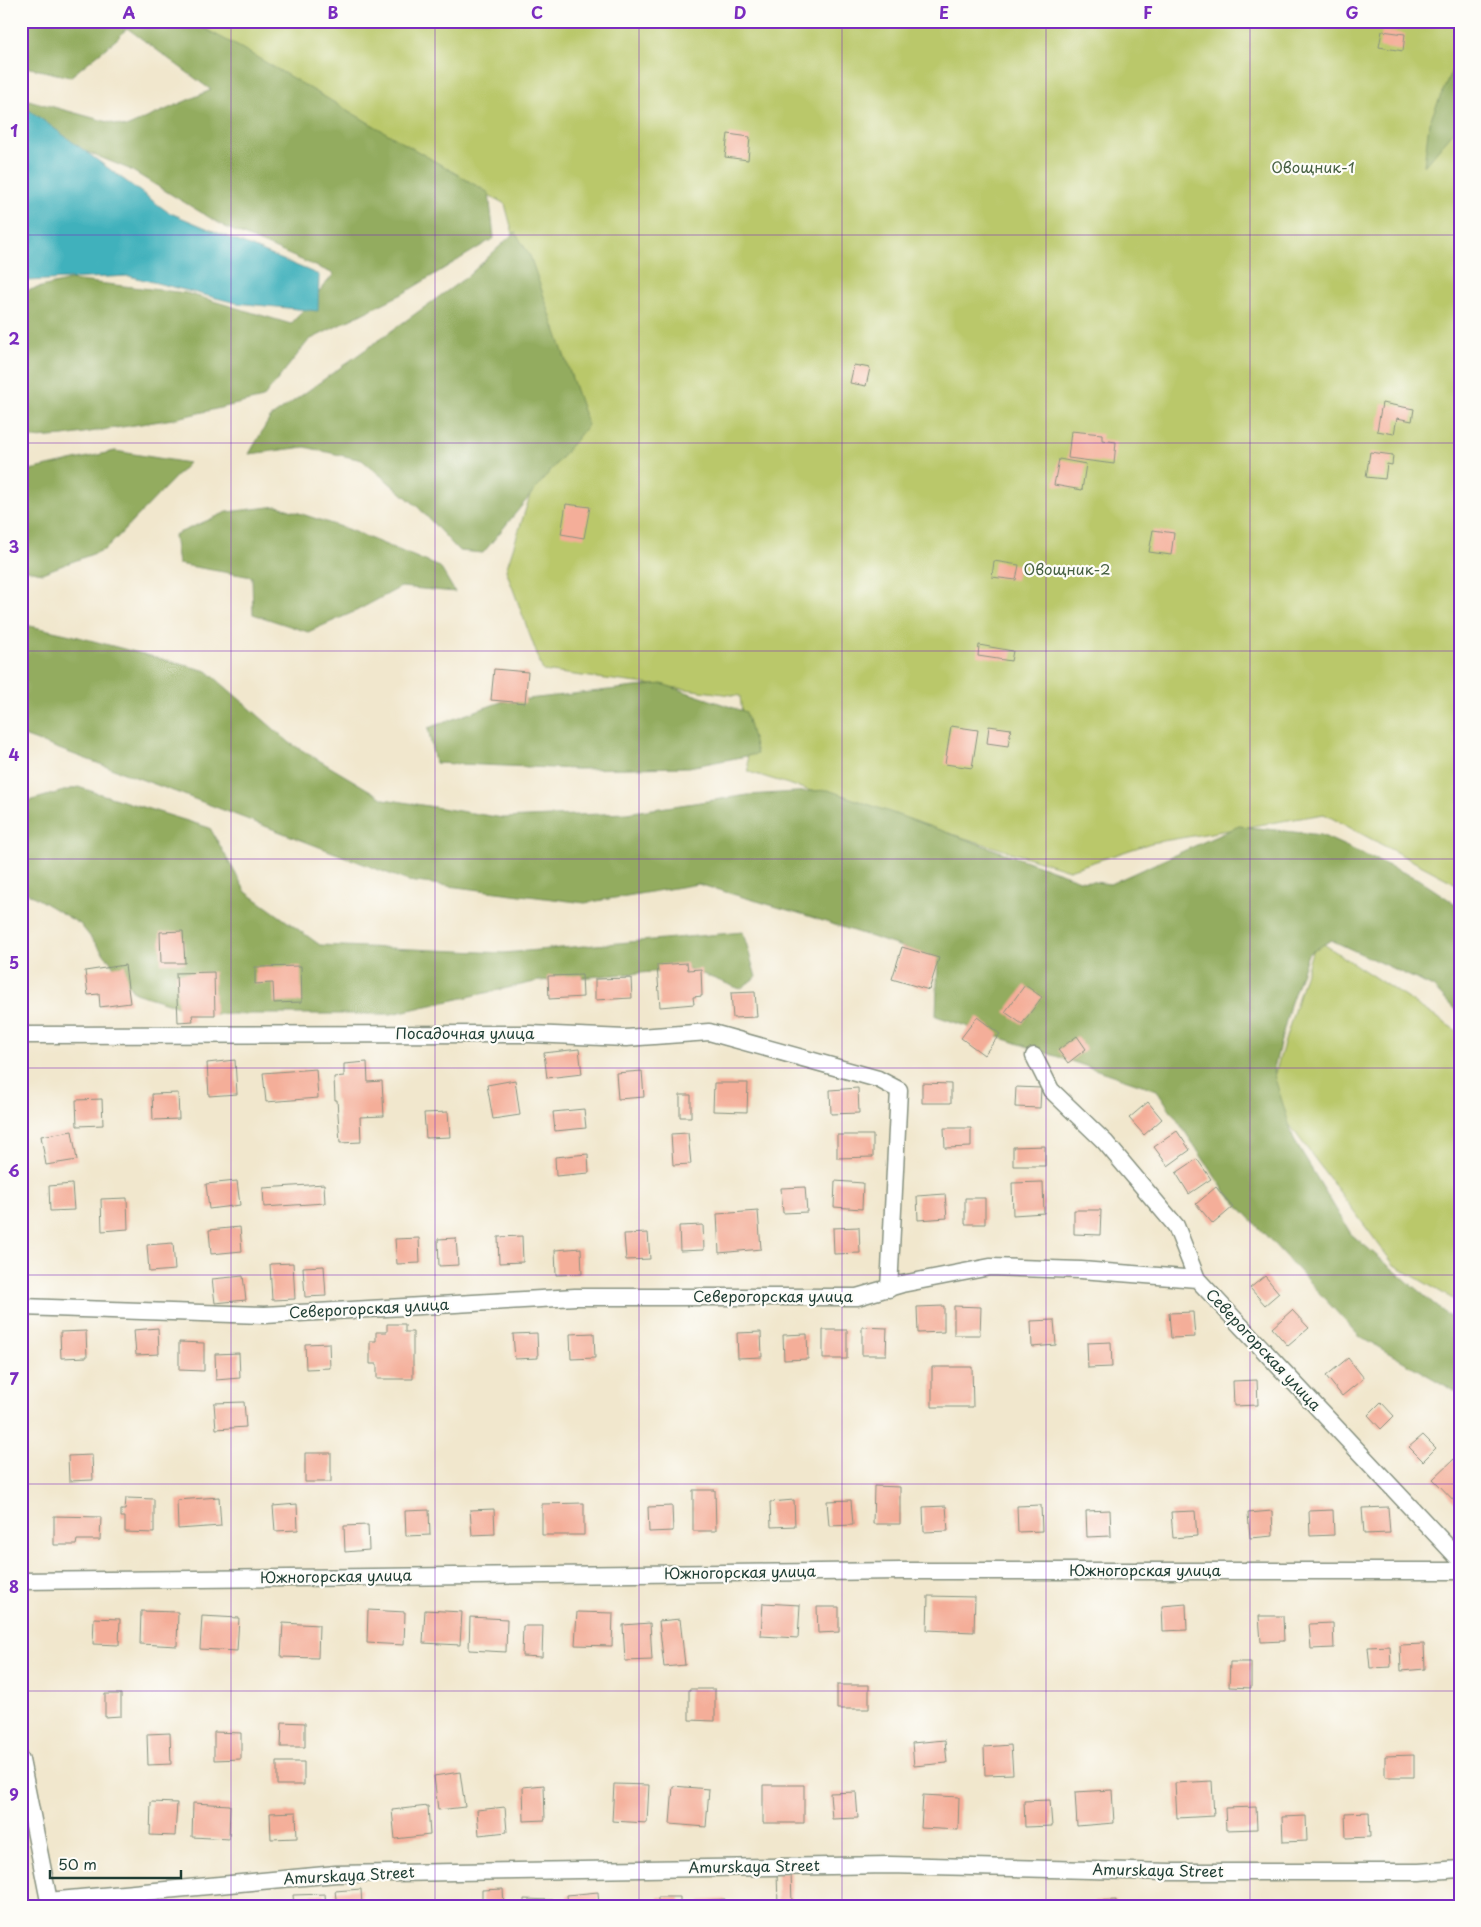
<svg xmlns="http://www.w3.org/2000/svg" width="1481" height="1927" viewBox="0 0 1481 1927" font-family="'Playpen Sans',sans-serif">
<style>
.green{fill:#bac86a;stroke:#6c824f}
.forest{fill:#93ac5e;stroke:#597449}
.water{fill:#41b1bc;stroke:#307778}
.building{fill:#f4ae99}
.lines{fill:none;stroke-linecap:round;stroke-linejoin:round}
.minor-casing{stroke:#889280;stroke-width:19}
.minor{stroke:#fff;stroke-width:16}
.grid{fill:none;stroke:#7b2cbf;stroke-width:1;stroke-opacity:0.55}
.labels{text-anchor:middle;stroke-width:4.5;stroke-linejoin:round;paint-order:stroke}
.park-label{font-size:15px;fill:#466042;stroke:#fdfcf7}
.street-label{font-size:15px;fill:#1f3d34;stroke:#fdfcf7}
.neatline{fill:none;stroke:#7b2cbf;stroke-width:2}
.grid-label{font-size:16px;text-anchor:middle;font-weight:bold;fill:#7b2cbf}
</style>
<rect width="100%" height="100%" fill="#fdfcf7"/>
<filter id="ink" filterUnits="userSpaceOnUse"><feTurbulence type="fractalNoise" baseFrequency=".02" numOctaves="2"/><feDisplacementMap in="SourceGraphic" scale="10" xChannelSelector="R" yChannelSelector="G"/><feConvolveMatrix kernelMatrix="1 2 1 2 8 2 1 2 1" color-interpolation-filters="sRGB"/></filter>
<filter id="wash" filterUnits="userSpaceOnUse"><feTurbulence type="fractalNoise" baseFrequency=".0096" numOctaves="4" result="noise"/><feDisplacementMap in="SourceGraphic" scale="20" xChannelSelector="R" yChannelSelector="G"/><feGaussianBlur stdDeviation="1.12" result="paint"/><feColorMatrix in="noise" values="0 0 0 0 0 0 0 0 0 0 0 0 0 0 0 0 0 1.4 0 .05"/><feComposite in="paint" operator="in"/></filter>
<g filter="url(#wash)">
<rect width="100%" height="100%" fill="#f1e7cd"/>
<path class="green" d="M170,21H1460V886L1324,814L1151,843L1069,870L749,772L740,696L543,671L506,570L559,406L505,204Z
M1316,939L1460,1033V1303L1394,1265L1268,1096Z"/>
<path class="forest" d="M21,21H190L241,48L489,193L494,238L404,293L309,340L263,398L173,419L64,436L21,439V292L70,280L186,293L291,324L334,274L227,228L129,169L21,125V98L126,127L211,90L127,28L118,38L70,77L21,66Z
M1460,52V127L1456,129L1424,166L1429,123Z
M515,232L530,256L588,425L483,553L459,551L418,507L362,460L305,447L249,454L270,418L468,276Z
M115,451L189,463L106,549L42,573L21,569V472Z
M278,506L347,529L440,567L455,592L401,587L356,611L308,632L253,614L252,577L178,564L174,535L227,512Z
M21,624L71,635L207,671L290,743L384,799L503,818L626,813L748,795L828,790L1080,880L1110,884L1239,826L1321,835L1418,879L1460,907V1015L1433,987L1331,940L1308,954L1290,1005L1273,1072L1294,1140L1351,1234L1446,1314L1460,1322V1394L1359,1336L1224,1190L1157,1090L936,1016L938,959L805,915L698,884L585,903L408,881L184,795L21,735Z
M662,684L746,712L757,754L689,767L576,769L435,763L428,728L501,702Z
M78,787L210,828L246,892L320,945L504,953L743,932L756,977L740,989L690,969L539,981L391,1014H204L135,993L80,924L21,889V803Z"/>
<path class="water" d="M21,104L168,212L319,275L318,311L236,303L129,276L26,281L21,282Z"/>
<g id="blocks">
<path class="building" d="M1382,31L1405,34L1403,51L1379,47Z
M728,134L750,137L748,160L725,157Z
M854,365L870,368L866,386L850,383Z
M1382,403L1414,409L1412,421L1397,418L1394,434L1377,431Z
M1071,431L1102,434V440L1116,442L1114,464L1068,458Z
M1370,452L1393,455L1392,465L1387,464L1385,479L1366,477Z
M1059,459L1086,464L1082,490L1054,485Z
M566,504L590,507L584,538L561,534Z
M1153,530L1174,533L1171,555L1149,552Z
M994,561L1019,565L1016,580L992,577Z
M979,645L1013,651L1011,661L978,656Z
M494,669L528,672L525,703L491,700Z
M951,726L978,730L972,768L945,764Z
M989,726L1011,729L1008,746L987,743Z
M183,931L185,963H161L160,932Z
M902,947L939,958L929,990L892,979Z
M687,963L688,970L701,969L702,996L693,997L694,1004L660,1007L657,965Z
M125,965L130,1003L100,1007L99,994L88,995L85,971Z
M301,966L302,1002L274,1003L273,983L255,984V967Z
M214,972L215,1015H192L193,1021L178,1022L176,973Z
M582,975L583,997L549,999L548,976Z
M631,978L632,998L595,1000V979Z
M1025,985L1042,997L1022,1024L1005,1012Z
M755,992L757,1017L733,1018L731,993Z
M977,1017L1000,1034L984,1055L961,1038Z
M1077,1036L1086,1049L1068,1063L1058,1050Z
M579,1049L582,1074L547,1078L544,1053Z
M235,1060L237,1094L209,1096L207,1063Z
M367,1062L368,1082L382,1081L384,1116L360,1117L361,1142L340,1143L337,1100H335L334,1077L344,1076V1064Z
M316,1069L318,1098L266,1102L263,1073Z
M642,1071L644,1097L618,1099L616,1073Z
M515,1080L520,1115L493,1119L487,1085Z
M714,1083H748L747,1112L713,1111Z
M922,1083L951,1084V1103H922Z
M1016,1087L1041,1088L1040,1108L1015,1107Z
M858,1088L859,1113L831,1114L830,1090Z
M178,1093L179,1119L153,1120L152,1094Z
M680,1095H691V1117H680Z
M102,1099L103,1125L77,1126L76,1100Z
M1148,1102L1162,1119L1144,1135L1129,1118Z
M584,1109L586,1128L555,1131L553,1112Z
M448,1112L450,1137L426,1138L424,1113Z
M944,1128H971V1147L945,1148Z
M72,1131L77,1160L46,1165L41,1136Z
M1177,1131L1190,1150L1168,1166L1154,1147Z
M688,1133L691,1164L673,1165L671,1134Z
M837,1135H873V1157L837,1158Z
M1045,1146V1166H1013V1147Z
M588,1154L589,1173L556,1176L555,1157Z
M1197,1159L1211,1179L1189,1194L1176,1173Z
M237,1181L240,1205L209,1209L206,1184Z
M835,1181L863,1183L862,1209L834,1207Z
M1043,1182L1044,1213L1013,1215L1012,1183Z
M72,1184L74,1210L50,1211L49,1186Z
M324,1184L325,1203L264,1207L263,1188Z
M805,1187L807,1212L783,1213L781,1188Z
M1216,1187L1233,1207L1213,1224L1196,1204Z
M945,1194L947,1218L918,1220L917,1196Z
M127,1198L128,1229L102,1231L101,1199Z
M965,1198H985V1224H965Z
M1074,1210H1101L1100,1235L1074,1234Z
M758,1211L761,1249L719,1253L717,1214Z
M703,1225L704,1250L680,1251L679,1226Z
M240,1227L242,1251L211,1254L209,1230Z
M859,1227L860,1253L834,1254L833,1228Z
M21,1231H25L27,1257H21Z
M648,1233L650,1259L626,1260L624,1234Z
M522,1236L523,1262L499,1263L498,1237Z
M419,1238L420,1263L397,1264L395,1239Z
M456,1238L458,1265L439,1266L438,1239Z
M173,1243L175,1270L149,1272L147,1245Z
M581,1248L582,1274L556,1275L555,1250Z
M293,1263L295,1299L272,1300L270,1264Z
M324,1266L326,1296L305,1297L303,1267Z
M243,1276L246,1300L215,1303L212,1279Z
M1265,1276L1279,1293L1265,1305L1250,1288Z
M944,1306V1332L918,1333L917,1307Z
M954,1306L981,1307L980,1335H954Z
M1292,1310L1309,1328L1288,1346L1272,1328Z
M1193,1312L1195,1337L1171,1338L1169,1313Z
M1054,1320L1056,1345L1032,1347L1031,1321Z
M387,1324H405V1332H413V1379H377V1364H370V1341H376V1332H387Z
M862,1327L887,1328L886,1355H862Z
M158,1328L159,1354L136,1355L134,1330Z
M823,1330H847V1359H823Z
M86,1331L87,1357L61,1358L60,1332Z
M761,1332L762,1357L738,1358L737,1333Z
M537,1333L538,1358L515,1359L513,1334Z
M594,1333L595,1358L571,1359L570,1334Z
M807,1334L808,1359L784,1360L783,1335Z
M179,1342L204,1343V1371L179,1370Z
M1111,1342L1112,1367L1088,1368L1087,1343Z
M329,1343L330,1368L306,1369L305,1344Z
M239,1353L240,1378L216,1380L215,1354Z
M1348,1358L1364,1378L1342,1396L1326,1376Z
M932,1367H972L973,1407H932Z
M1257,1380L1258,1405L1234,1406L1233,1381Z
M244,1402L246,1427L216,1429L214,1403Z
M1381,1402L1394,1416L1381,1429L1368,1415Z
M1423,1435L1436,1448L1423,1461L1409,1447Z
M305,1453H331V1482H305Z
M92,1455L93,1480L69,1481L68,1456Z
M1454,1459L1460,1464V1507L1433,1479Z
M874,1486L900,1487V1524H873Z
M693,1490H715L716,1531H693Z
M219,1497L221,1526L178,1529L177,1500Z
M126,1498L154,1499V1533L125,1532V1517H121V1510H125Z
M794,1500L795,1526L771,1527L770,1502Z
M851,1500L853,1525L829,1526L827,1501Z
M584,1503V1535H542V1504Z
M297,1504L298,1530L275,1531L273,1506Z
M1041,1505L1042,1531L1018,1532L1017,1506Z
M672,1506L673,1531L649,1532L648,1507Z
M946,1506L948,1531L924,1532L923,1507Z
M1388,1507L1390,1533L1364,1534L1362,1508Z
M494,1509L495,1534L472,1535L470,1510Z
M429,1510L430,1535L406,1536L405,1511Z
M1110,1510L1111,1536L1087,1537L1086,1511Z
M1333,1510L1334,1535L1310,1536L1309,1511Z
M1195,1511L1197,1536L1173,1538L1171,1512Z
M1272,1511L1273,1536L1250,1538L1248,1513Z
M54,1516L101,1517L100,1540H77L76,1545H54Z
M368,1525L369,1550L345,1552L344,1526Z
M928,1596L975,1597L974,1632L927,1630Z
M763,1603L800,1605L798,1638L761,1636Z
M1186,1604L1187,1630L1163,1631L1162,1606Z
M817,1607H839V1632L818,1633Z
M368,1610L405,1612L404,1645L367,1643Z
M425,1610L462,1612L460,1645L423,1643Z
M141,1611L178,1612L177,1646L140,1644Z
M577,1612L613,1613L612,1646L575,1645Z
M202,1616L239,1618L237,1651L200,1649Z
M1259,1616H1283L1284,1641L1261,1642Z
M470,1617L507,1619L506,1652L469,1650Z
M94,1618L120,1619L119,1645L93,1644Z
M680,1619L685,1665L664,1667L659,1621Z
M283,1623L319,1625L318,1658L281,1657Z
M650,1623L652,1660L625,1661L623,1625Z
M1333,1623L1334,1648L1311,1649L1309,1624Z
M523,1626H543L542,1657L522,1656Z
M1424,1644L1425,1669L1401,1671L1400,1645Z
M1390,1646L1391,1667L1370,1668L1368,1647Z
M1230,1662H1251V1688L1229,1687Z
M837,1685H869V1709H837Z
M689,1689H715V1721L689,1720Z
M105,1694H121V1716L105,1717Z
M282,1722L305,1723V1747H281Z
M214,1732L241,1733V1759L214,1760Z
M170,1733L171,1764L148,1765L147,1734Z
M945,1740L947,1763L914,1766L912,1743Z
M1011,1745L1013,1774L985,1775L984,1747Z
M1414,1755V1777H1385V1756Z
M277,1762H304V1785H277Z
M460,1772L465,1807L438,1810L434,1776Z
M1212,1781L1214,1816L1177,1818L1175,1783Z
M614,1784L649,1785L647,1823L612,1821Z
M544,1785L545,1820L524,1821L523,1787Z
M763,1785H804V1823H763Z
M673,1786L709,1789L706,1827L670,1824Z
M1112,1790L1114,1823L1077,1826L1075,1792Z
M856,1792L858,1818L832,1819L830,1793Z
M923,1795L959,1797L958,1830L921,1828Z
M1050,1800L1052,1826L1025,1827L1024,1801Z
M151,1802L177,1803L175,1836L150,1835Z
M193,1803L230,1805L229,1839L192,1837Z
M428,1806L430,1835L395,1839L392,1810Z
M505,1807L507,1832L479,1835L477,1810Z
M1256,1807L1257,1829L1226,1830L1225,1808Z
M296,1812L297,1838L271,1839L270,1813Z
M1369,1812L1370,1837L1346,1838L1345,1813Z
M1306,1816L1307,1841L1283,1842L1282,1817Z
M777,1872H791L792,1904L824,1903V1906H778Z
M361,1889L362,1906H337L335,1891Z
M503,1889L504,1906H482V1890Z
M598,1892L599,1906H568L567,1895Z
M325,1894L326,1906H294L293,1895Z
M658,1897H680V1906H658Z
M524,1899L553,1900V1906H524Z
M725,1899L726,1906H700V1901Z
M1116,1900V1906H1094V1901Z"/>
</g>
</g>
<g filter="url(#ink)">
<use href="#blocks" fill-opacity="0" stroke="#889280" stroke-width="1"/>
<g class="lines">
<g class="minor-casing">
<path id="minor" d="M21,1035L530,1034L626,1038L709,1032L878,1079L899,1090L889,1289
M1034,1056L1051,1090L1105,1142L1176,1226L1197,1279L1460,1560
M21,1307L265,1315L575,1297H857L902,1284L990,1267L1081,1270L1197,1279
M21,1581L901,1571H1460
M21,1760L50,1906
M48,1901L336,1874L889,1865L1170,1872H1419L1460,1869"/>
</g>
<use href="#minor" class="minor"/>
</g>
</g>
<path class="grid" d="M231,21V1906M435,21V1906M639,21V1906M842,21V1906M1046,21V1906M1250,21V1906M21,235H1460M21,443H1460M21,651H1460M21,859H1460M21,1068H1460M21,1275H1460M21,1484H1460M21,1691H1460"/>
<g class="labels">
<g class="park-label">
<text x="1313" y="173">Овощник-1</text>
<text x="1067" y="575">Овощник-2</text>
</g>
<g class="street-label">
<text x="465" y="1039">Посадочная улица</text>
<text x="773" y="1302">Северогорская улица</text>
<text transform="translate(369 1309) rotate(-3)" y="5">Северогорская улица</text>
<text transform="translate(1263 1350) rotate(47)" y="5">Северогорская улица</text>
<text x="1145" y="1576">Южногорская улица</text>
<text transform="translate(740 1573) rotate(-1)" y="5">Южногорская улица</text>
<text transform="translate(336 1577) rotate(-1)" y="5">Южногорская улица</text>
<text transform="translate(754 1867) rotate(-1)" y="5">Amurskaya Street</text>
<text transform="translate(1158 1871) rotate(1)" y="5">Amurskaya Street</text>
<text transform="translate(349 1876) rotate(-3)" y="5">Amurskaya Street</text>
</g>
</g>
<rect width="1481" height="1927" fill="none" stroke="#fdfcf7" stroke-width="55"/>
<path d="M50 1870v8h131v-8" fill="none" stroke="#1f3d34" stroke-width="2.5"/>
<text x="58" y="1870" font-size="15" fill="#1f3d34" stroke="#fdfcf7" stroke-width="4" paint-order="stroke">50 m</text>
<rect x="28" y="28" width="1426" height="1872" class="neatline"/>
<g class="grid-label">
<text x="129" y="19">A</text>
<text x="333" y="19">B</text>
<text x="537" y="19">C</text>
<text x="740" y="19">D</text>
<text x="944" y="19">E</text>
<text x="1148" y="19">F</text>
<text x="1352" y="19">G</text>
<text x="14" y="137">1</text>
<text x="14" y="345">2</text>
<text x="14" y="553">3</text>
<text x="14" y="761">4</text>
<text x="14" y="969">5</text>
<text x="14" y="1177">6</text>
<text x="14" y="1385">7</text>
<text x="14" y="1593">8</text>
<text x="14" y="1801">9</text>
</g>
</svg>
